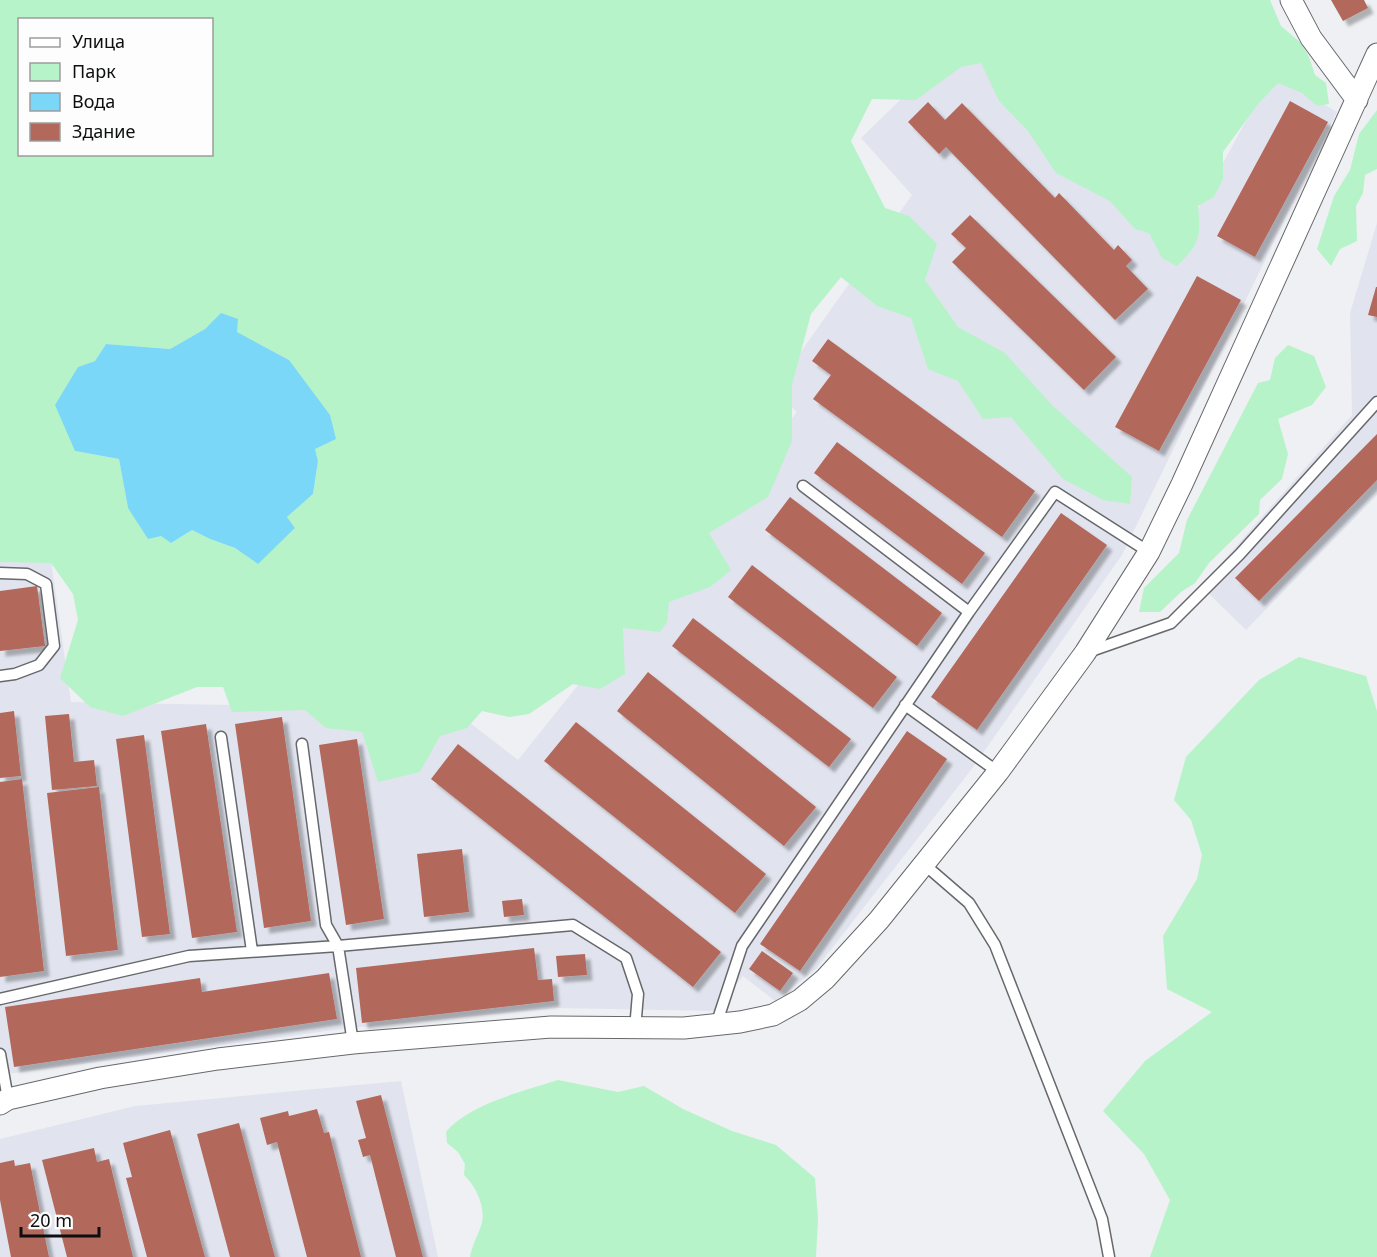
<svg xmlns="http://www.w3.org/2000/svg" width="1377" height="1257" viewBox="0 0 1377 1257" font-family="'Noto Sans',sans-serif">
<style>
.built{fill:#e1e4ee}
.green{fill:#b6f3c9;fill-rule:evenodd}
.water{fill:#7bd7f8}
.building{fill:#b3685c;filter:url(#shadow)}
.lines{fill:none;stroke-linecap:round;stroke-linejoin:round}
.service-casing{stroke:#67686b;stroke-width:13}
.minor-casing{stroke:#67686b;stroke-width:23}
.service{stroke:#fff;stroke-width:10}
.minor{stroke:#fff;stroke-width:21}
</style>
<defs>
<filter id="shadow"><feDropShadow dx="5.5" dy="5.5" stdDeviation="1.5" flood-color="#0004"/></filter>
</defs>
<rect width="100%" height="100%" fill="#eef0f3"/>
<path class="built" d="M962,40L1174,253L1272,73L1337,112L1122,555L971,770L815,970L775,1001L743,976L714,1011L558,1008L342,1029L0,1075V553L49,546L71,702L340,707L456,712L518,760L797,412L773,391L912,195L861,138Z
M1377,223V495L1246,630L1201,586L1352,415L1350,313Z
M401,1081L438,1257H0V1139L135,1106Z"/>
<path class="green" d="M0,0H1270L1281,26L1301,43L1309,57L1315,75L1326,83L1329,104L1317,106L1302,93L1278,83L1258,104L1223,152V179L1214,197L1198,206C1201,239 1200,243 1177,266L1162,258L1149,233L1135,229L1110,201L1056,173L1028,131L999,101L981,63L961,67L916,100L872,99L851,141L885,208L909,216L937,244L925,280L958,327L1005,353L1052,405L1132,477L1130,504L1103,500L1063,479L1011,417L983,419L958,381L928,369L911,318L877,306L841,277L811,314L792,385V441L768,497L709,533L731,570L710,587L669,602L667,622L660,632L623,628L625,674L600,689L573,684L529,714L509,717L482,711L467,728L440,736L420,772L378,782L362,732L326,728L305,710L232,712L223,687H197L123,716L90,707L60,678L78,620L73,594L51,563L0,562ZM20,20H212V154H20ZM221,314L236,332L289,360L318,461L313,494L287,517L295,528L258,563L235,548L210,539L192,530L171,543L128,508L119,459L75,451L78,367L95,361L106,344L170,349L205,329Z
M1377,110V169L1365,175L1363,193L1356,206L1357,241L1340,249L1331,266L1317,249L1334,196L1350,170L1359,134Z
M1288,345L1314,356L1326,387L1312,405L1278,419L1288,454L1282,479L1260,500L1259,514L1209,563L1195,583L1181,592L1160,612H1139L1144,588L1179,553L1187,520L1258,383L1270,380L1275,358Z
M1299,657L1366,676L1377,711V1257H1150L1170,1200L1144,1154L1103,1111L1145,1061L1212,1012L1167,989L1163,936L1197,879L1202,855L1191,820L1174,800L1186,757L1259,680Z
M558,1080L618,1092L644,1086L683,1109L732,1131L776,1145L815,1178L818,1219L816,1257H470C472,1246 477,1237 481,1226C487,1209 476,1186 464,1175L465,1164L458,1152L447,1143L446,1132C469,1104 524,1091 558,1080Z"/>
<path class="water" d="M221,313L238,319L237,332L289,360L330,415L336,439L315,449L318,461L313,494L287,517L295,528L258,564L235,548L210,539L192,530L171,543L161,536L148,539L128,508L119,459L75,451L55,405L78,367L95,361L106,344L170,349L205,329Z"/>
<path class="building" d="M1331,0H1364L1368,8L1343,21Z
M1290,101L1328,122L1255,257L1217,236Z
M928,102L945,120L962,103L1055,198L1059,193L1114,250L1118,245L1132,260L1126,266L1148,289L1115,320L946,147L939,154L908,122Z
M970,215L1116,357L1084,390L952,262L966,248L951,234Z
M1197,276L1241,300L1159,451L1115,427Z
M1376,287H1377V317L1368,315Z
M828,339L1035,491L1002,537L813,399L831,375L812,361Z
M1377,434V480L1259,601L1235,578Z
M837,442L985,553L962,584L814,473Z
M790,497L942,613L917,646L765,530Z
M1061,513L1107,545L977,730L931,697Z
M752,565L897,677L873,708L728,597Z
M37,586L45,646L0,651V591Z
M693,618L851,739L829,767L672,646Z
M648,672L816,807L784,846L617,711Z
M14,711L21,776L0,778V713Z
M69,714L74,762L94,760L97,786L52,790L45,716Z
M282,717L311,921L264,928L235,724Z
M576,722L766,874L735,913L544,761Z
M206,724L237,932L192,938L161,731Z
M907,731L947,759L800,971L760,944Z
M144,735L170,934L142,937L116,739Z
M357,739L384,919L346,925L319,745Z
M458,744L721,952L693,987L431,779Z
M22,779L44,971L0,977V782Z
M99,787L118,950L66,956L47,793Z
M462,849L469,912L424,917L417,854Z
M522,899L524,915L504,917L502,901Z
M534,948L538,980L552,979L554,1001L362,1023L356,968Z
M762,951L793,973L780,991L749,969Z
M585,954L587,975L558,977L556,956Z
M329,973L337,1019L14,1067L5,1007L200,978L202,992Z
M381,1095L423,1257H396L370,1155L363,1157L358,1140L366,1138L356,1101Z
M317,1109L324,1133L329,1132L361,1257H307L277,1142L267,1145L260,1118L288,1111L289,1116Z
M239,1123L275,1257H230L197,1134Z
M170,1130L205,1257H147L126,1178L132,1177L123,1143Z
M94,1148L97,1162L109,1159L133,1257H67L42,1160Z
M14,1160L15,1166L30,1163L49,1257H11L0,1200V1163Z"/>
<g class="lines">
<g class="service-casing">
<path id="service" d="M803,486L969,612
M0,573L27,574L46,584L54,646L39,665L15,674L0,676
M1088,652L1171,623L1240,554L1377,402
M905,705L998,772
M221,737L252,951
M302,744L326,925L338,946L353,1043
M925,865L969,903L995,945L1102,1219L1109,1257
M0,999L189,956L338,946L573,925L626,958L638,994L635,1029
M716,1025L742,946L969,612L1055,492L1149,552
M0,1054L8,1099"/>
</g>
<g class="minor-casing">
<path id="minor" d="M1291,0L1311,38L1357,100
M0,1104L8,1099L100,1078L218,1059L353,1043L551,1027L684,1028L740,1022L773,1015L800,1000L825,979L879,920L998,772L1085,653L1149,552L1182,484L1377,54"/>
</g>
<use href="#service" class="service"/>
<use href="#minor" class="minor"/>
</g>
<rect x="18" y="18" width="195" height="138" fill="#fdfdfe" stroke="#9d9d9e" stroke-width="1.5"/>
<rect x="30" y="38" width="30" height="9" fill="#ffffff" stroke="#9d9d9e" stroke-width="1.5"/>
<text x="72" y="48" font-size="18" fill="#0d0e0f">Улица</text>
<rect x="30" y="63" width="30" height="18" fill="#b6f3c9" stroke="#9d9d9e" stroke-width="1.5"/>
<text x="72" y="78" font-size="18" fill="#0d0e0f">Парк</text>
<rect x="30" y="93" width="30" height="18" fill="#7bd7f8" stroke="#9d9d9e" stroke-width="1.5"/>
<text x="72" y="108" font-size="18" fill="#0d0e0f">Вода</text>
<rect x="30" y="123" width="30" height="18" fill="#b3685c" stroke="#9d9d9e" stroke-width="1.5"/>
<text x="72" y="138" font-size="18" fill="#0d0e0f">Здание</text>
<path d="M21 1227v9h78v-9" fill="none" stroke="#0d0e0f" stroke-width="3"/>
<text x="30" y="1227" font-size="18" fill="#0d0e0f" stroke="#fdfdfe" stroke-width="4.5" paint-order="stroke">20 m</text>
</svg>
